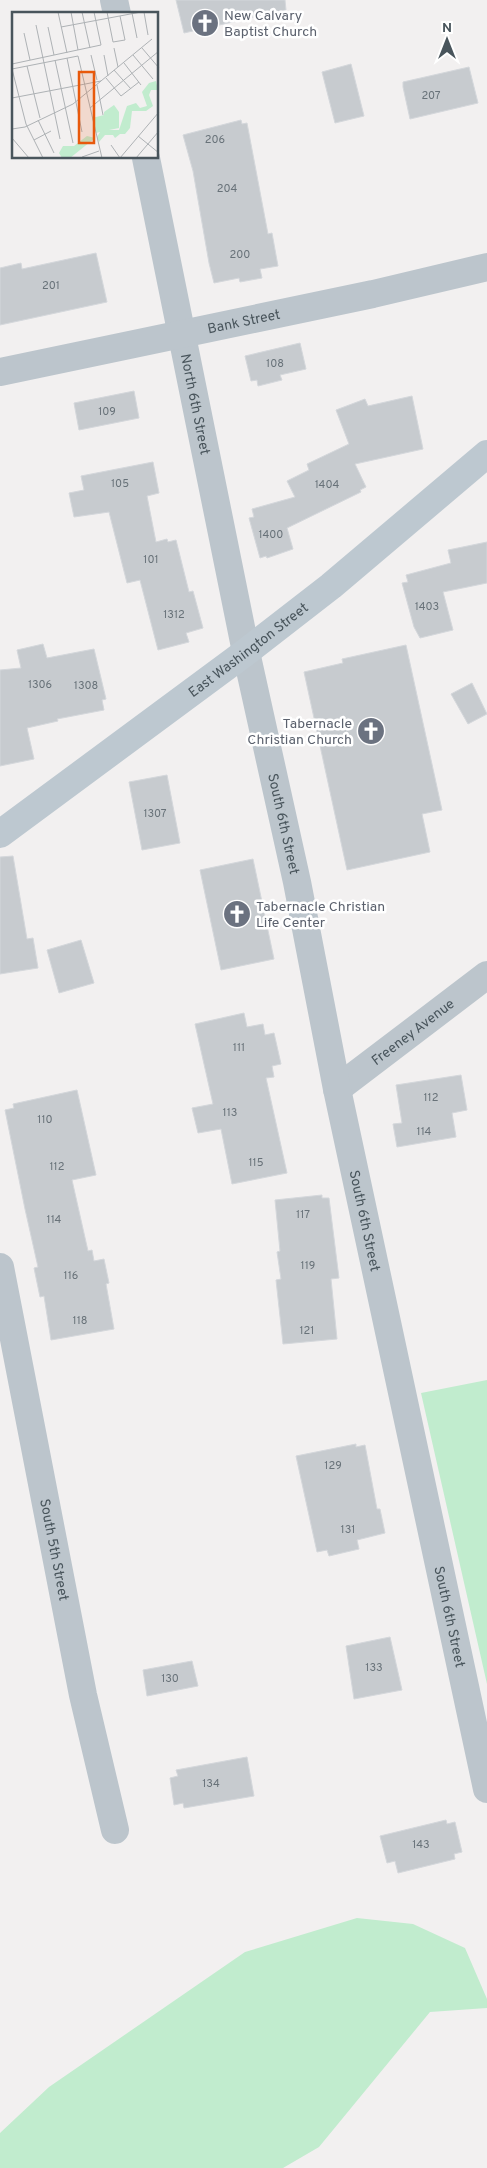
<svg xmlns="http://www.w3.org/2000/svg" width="487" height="2168" viewBox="0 0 487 2168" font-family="Overpass,sans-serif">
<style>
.green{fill:#c1ecce}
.building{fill:#c7cbcf;stroke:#d4d7db}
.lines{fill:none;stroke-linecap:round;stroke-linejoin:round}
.minor{stroke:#bcc5cc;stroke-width:28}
.tertiary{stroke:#bcc5cc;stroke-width:28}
.secondary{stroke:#bdc8d0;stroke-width:28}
.labels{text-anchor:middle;stroke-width:5;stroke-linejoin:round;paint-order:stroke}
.number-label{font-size:11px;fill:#687279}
.worship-label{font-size:14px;fill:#5b616d;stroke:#fff;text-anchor:start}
.street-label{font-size:14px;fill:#49555c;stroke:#fff}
.inset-road{fill:none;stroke:#aeb2b5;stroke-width:1}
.view{fill:#e8590c;fill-opacity:0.15;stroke:#e8590c;stroke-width:2.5}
.inset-edge{fill:none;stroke:#49555c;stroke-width:2.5}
</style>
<rect width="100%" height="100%" fill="#f2f0f0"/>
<path class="green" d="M487,1380V1684L421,1393Z
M357,1918L413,1924L465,1948L487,1999V2008L430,2012L319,2147L283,2168H0V2133L49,2087L245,1952Z"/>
<path class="building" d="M176,0H285L286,10L184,33Z
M351,64L364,116L335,123L322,72Z
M469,67L478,103L410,119L403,87V82Z
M241,120L242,124L247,123L268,234L272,233L278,266L260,269L262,278L240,282L239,278L214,283L209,263L193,171L183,135Z
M96,253L107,302L0,325V268L21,263L22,269Z
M300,343L306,369L280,375L282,380L258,386L257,380L251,381L245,356Z
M134,391L139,418L79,430L74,403Z
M412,396L423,449L355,464L366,487L360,490L361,492L287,528L293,549L267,558L266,556L260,558L249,518L254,517L252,509L295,497L287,481L309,470L307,464L349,444L336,410L365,399L368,406Z
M153,462L159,493L147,496L156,542L167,539L168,542L176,540L189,592L193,591L203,628L186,633L189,642L158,650L140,580L127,583L109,512L74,517L69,493L84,490L81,476Z
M487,542V583L443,592L453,630L420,638L414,627L402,583L408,582L406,575L451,563L448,550Z
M43,644L47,658L94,649L106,699L102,700L104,710L57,719L58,721L27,728L34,759L0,766V670L21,668L17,650Z
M406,645L442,810L422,814L430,852L347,870L304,672L343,663L342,659Z
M472,683L487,714L468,724L451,694Z
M167,775L180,843L142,850L129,782Z
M13,856L27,939L33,938L38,968L0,974V857Z
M253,859L274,959L221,970L200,870Z
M81,940L94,983L59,993L47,950Z
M244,1013L247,1027L263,1024L265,1035L274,1033L281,1064L272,1066L274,1077L266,1078L287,1173L232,1184L221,1129L198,1133L192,1108L213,1104L195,1024Z
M461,1075L467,1110L452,1113L456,1137L397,1147L393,1124L402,1123L396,1085Z
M77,1090L96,1175L72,1180L88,1251L92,1250L94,1261L104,1259L109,1283L106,1284L114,1329L51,1340L44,1296L40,1297L34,1268L38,1267L25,1209L5,1110L14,1108L13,1104Z
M322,1195V1198H329L339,1278L331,1279L337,1339L283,1344L276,1280L281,1279L277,1252L280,1251L275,1200Z
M356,1444V1447L365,1445L377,1509H380L385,1533L357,1540L359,1549L329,1556L327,1550L317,1552L296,1456Z
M390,1637L402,1690L354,1699L346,1646Z
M192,1661L198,1686L147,1696L143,1670Z
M247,1757L254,1796L184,1808L183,1803L174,1805L170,1778L178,1776L176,1770Z
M446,1820L447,1824L455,1822L462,1852L454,1854L455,1859L398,1873L395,1861L387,1863L380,1836Z"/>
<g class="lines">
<g class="minor">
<path d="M114,0L117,14"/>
<path id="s1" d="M146,158L246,652"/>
<path id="s2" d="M0,372L373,294L487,267"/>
<path id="s3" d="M337,1089L487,975"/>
<path id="s4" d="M0,1267L83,1695L115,1830"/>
</g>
<path class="tertiary" id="s5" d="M246,652L297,882L337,1089L487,1789"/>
<path class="secondary" id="s6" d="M0,834L246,652L331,586L487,454"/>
</g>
<defs>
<g id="church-disc" transform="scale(1.4375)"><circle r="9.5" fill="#6b7280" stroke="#fff"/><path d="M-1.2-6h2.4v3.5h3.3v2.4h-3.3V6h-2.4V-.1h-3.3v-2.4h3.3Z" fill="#fff"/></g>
</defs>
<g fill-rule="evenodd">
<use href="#church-disc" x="205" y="23"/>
<use href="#church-disc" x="371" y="731"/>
<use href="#church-disc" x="237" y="914"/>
</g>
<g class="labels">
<g class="number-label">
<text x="431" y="99">207</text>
<text x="215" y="143">206</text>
<text x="227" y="192">204</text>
<text x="240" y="258">200</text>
<text x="51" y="289">201</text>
<text x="275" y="367">108</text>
<text x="107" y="415">109</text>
<text x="120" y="487">105</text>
<text x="327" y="488">1404</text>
<text x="271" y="538">1400</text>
<text x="151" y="563">101</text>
<text x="427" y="610">1403</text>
<text x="174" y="618">1312</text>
<text x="40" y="688">1306</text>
<text x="86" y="689">1308</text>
<text x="155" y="817">1307</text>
<text x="239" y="1051">111</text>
<text x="431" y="1101">112</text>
<text x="230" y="1116">113</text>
<text x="45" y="1123">110</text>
<text x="424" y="1135">114</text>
<text x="256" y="1166">115</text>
<text x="57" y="1170">112</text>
<text x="303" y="1218">117</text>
<text x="54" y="1223">114</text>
<text x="308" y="1269">119</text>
<text x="71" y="1279">116</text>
<text x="80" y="1324">118</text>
<text x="307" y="1334">121</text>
<text x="333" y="1469">129</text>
<text x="348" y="1533">131</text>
<text x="374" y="1671">133</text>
<text x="170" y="1682">130</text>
<text x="211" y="1787">134</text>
<text x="421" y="1848">143</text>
</g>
<g class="worship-label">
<text x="224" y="20">New Calvary<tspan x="224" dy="16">Baptist Church</tspan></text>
<text x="352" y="728" text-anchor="end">Tabernacle<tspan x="352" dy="16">Christian Church</tspan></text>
<text x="256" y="911">Tabernacle Christian<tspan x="256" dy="16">Life Center</tspan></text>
</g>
<g class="street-label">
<text dy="5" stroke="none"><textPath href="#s2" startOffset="249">Bank Street</textPath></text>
<text dy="5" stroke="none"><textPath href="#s1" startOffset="251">North 6th Street</textPath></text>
<text dy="5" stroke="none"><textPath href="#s6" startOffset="309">East Washington Street</textPath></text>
<text dy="5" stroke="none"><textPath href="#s5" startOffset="176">South 6th Street</textPath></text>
<text dy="5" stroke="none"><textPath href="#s3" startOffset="95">Freeney Avenue</textPath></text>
<text dy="5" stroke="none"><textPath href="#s5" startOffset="581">South 6th Street</textPath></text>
<text dy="5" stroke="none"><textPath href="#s4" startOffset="288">South 5th Street</textPath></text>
<text dy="5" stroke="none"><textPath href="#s5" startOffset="986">South 6th Street</textPath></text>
</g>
</g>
<g transform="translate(12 12)">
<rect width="146" height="146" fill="#f2f0f0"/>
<path d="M144,69L146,78H139L137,83L141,94L134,99H120L118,116L113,122H108L103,126L101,123H93L87,130L85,125L88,120L84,121L80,106L92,103V100L102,93L107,100V116L97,118H107L115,94L124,91L128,96L135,94L130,80L137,71ZM75,124L83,126L58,146H50L47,141L51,134H62Z" fill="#c1ecce"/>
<path class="inset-road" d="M46,0L55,41M59,0L66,38M70,0L78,36M95,0L101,30L113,28L108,4M132,0L136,23M120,1L125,26M24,13L48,127M36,15L42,43M49,15L129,0M12,21L18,48M102,36L106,55M130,36L147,56M79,43L85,68M92,43L96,64M121,43L141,67M55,46L70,120M43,48L61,131M112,51L129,73M0,52L89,33L82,0M15,54L28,106M0,57L66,44L90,146M0,57L14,112L31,146M102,58L119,77M94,66L109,84L127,70M85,73L91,103M0,86L89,69M78,96L147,39M26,108L42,141M0,117L13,115L61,92L140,27M126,124L147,141M0,126L17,146M22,128L39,119M99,133L108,146M70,145L87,139M108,146L147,100M124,146L147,119"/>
<path class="view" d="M67,60H82V131H67Z"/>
<rect width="146" height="146" class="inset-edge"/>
</g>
<g transform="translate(447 40)" stroke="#ffffff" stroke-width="4" paint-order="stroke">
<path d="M0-4L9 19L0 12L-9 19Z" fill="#49555c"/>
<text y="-8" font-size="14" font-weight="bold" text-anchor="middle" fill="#49555c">N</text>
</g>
</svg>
